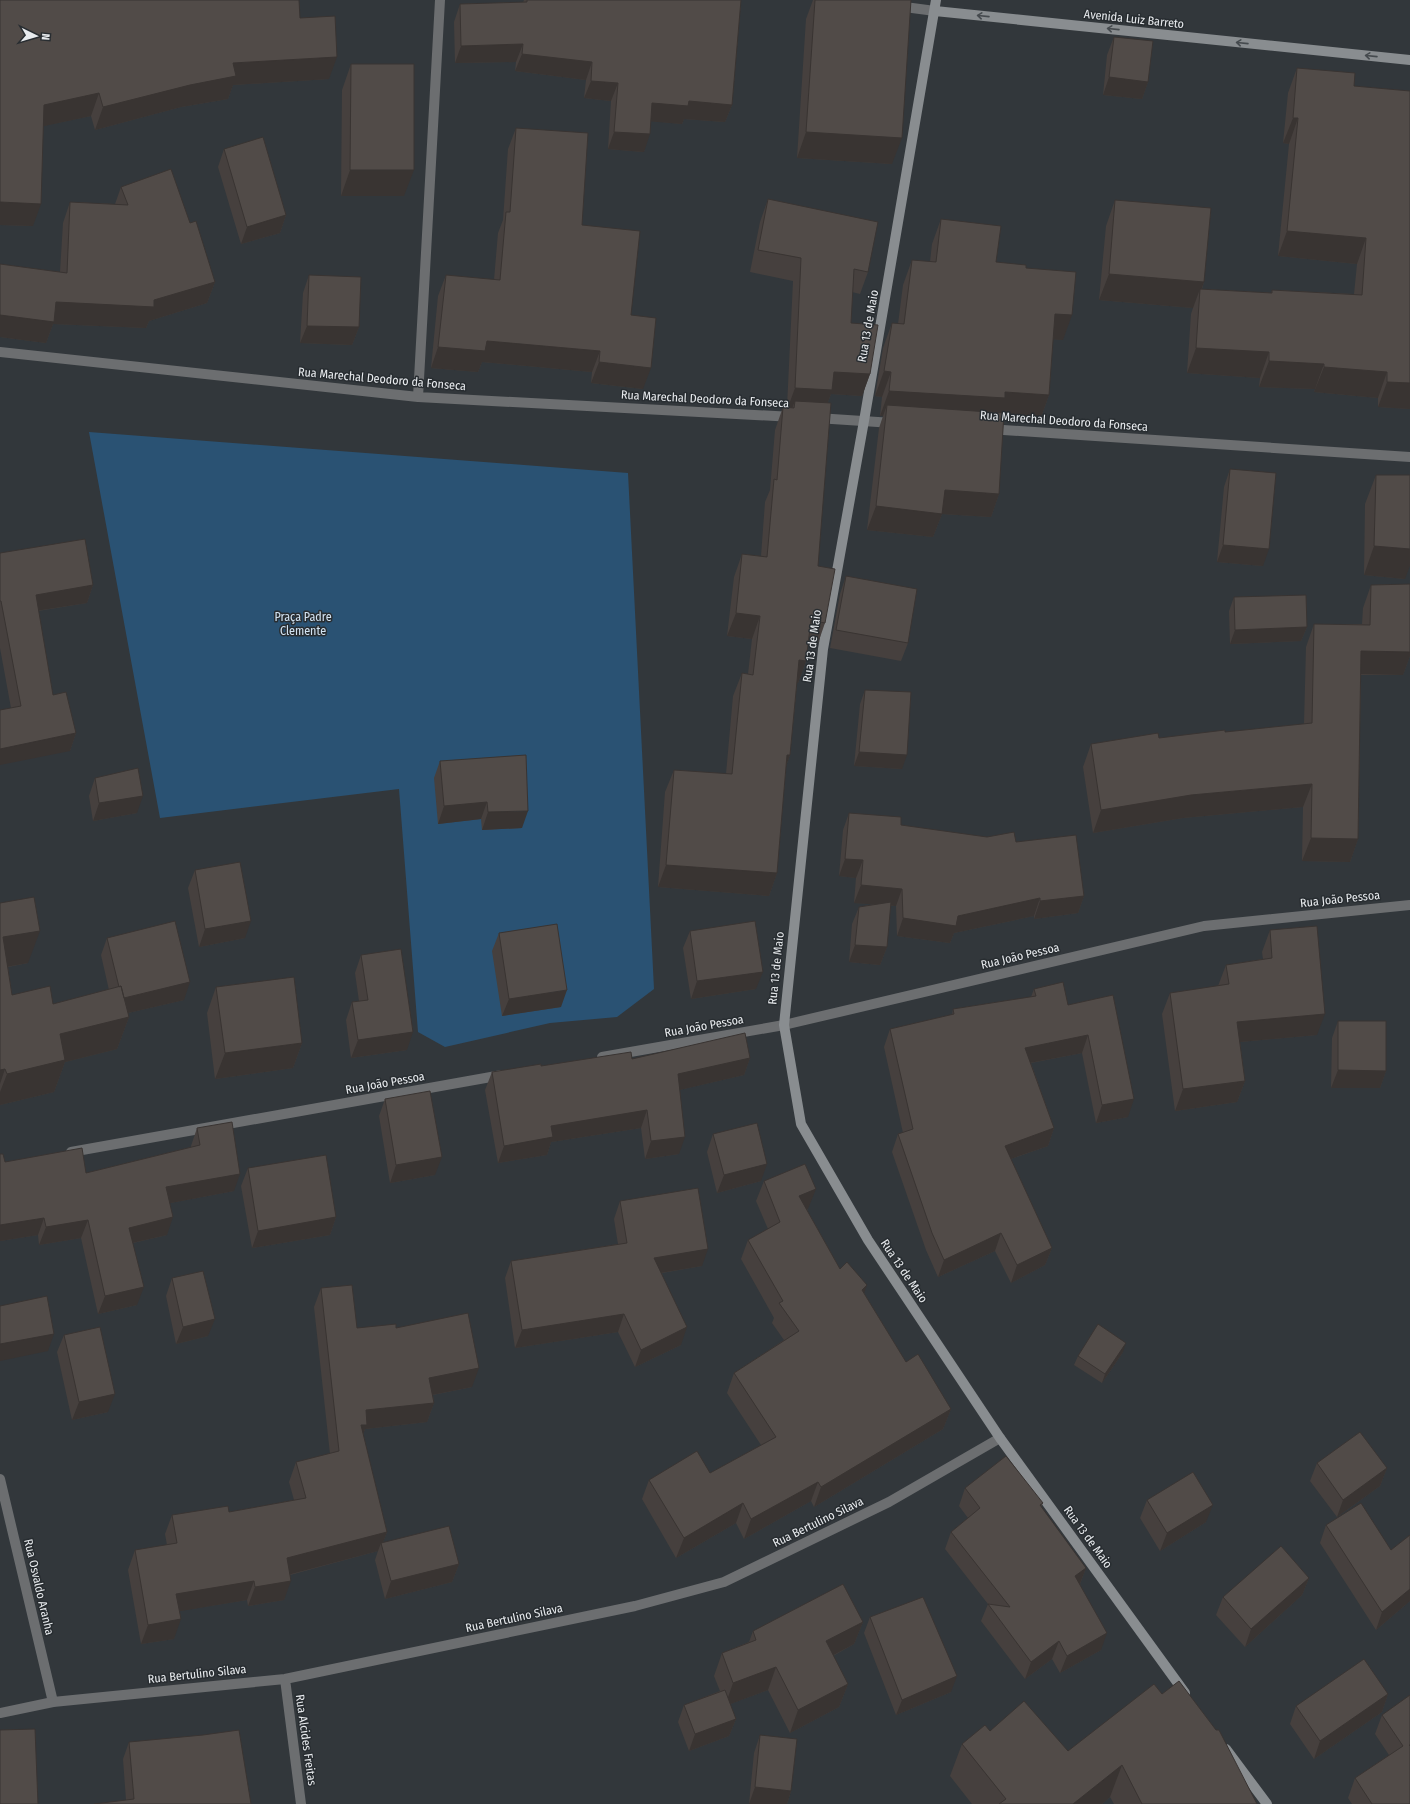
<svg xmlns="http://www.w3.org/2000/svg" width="1410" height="1804" viewBox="0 0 1410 1804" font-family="'Fira Sans Condensed',sans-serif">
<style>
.green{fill:#2a5273}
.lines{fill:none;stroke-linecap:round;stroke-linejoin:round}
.minor{stroke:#6c6e70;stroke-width:10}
.tertiary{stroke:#6c6e70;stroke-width:10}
.secondary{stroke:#898d90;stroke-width:10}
.wall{fill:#46403e}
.shaded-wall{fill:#393432}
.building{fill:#514b48;stroke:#393432}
.oneway{stroke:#454a4e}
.labels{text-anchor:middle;stroke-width:3;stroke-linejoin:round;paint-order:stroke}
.street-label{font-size:12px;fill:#e8ebee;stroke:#282d31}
.park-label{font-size:12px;fill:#d2e3f2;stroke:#282d31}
</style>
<rect width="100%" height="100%" fill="#32373b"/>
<path class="green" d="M89,432L628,473L654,989L617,1017L550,1023L445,1047L418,1032L399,789L160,818Z"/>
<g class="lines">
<path class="minor" d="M0,352L418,397L793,417
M418,397L440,0
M817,418L893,423
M989,429L1410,457
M0,1479L53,1702"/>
<path class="tertiary" d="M897,6L935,11
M602,1057L784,1025L1204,926L1410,905
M71,1152L502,1075
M285,1679L301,1804
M0,1713L53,1702L285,1679L635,1606L724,1582L889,1502L1000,1438"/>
<path class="secondary" d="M936,0L864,421L823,649L784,1025L801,1124L868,1240L1000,1438L1185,1693
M935,11L1410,60
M1226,1749L1267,1804"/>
</g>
<path class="wall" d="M0,0L300,18L329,79L233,85L228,99L181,107L95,130L91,116L43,126L33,226L0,225Z
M524,0H741L732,105L725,122L684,119L682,124L651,121L644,152L608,149L611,101L584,98L586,80L515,71L516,62L455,63L454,22L460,4L523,2Z
M813,0H815L892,164L797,158L806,19Z
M1114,37L1148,82L1142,99L1103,95L1107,55Z
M351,64L404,196H341L342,90Z
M1297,68L1354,86L1410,409L1378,407V398L1314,392L1315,389L1259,387L1260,378L1187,373L1191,314L1193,308L1099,300L1106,226L1115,200L1204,282L1202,289L1271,293L1272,290L1354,294L1357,264L1278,256L1289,144L1283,143L1288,93Z
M516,128L582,225L631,315L643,389L591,383L592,372L482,362L478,372L431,368L438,296L446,275L494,280L498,233L503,220L508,149Z
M224,149L286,215L280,233L241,244L218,167Z
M121,187L190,223L215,282L207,303L149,321L146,328L53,324L46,343L0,337V264L60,272L63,223L70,202L115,204Z
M768,199L868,272L860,294L852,292L851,323L870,374L862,396L831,394L828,402L818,566L825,623L817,646L808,644L806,661L798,683H797L790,755L786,766L777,873L769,896L658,887L665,792L674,770L726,774L733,696L742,673L748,674L752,639L727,636L734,577L742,554L761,556L765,502L770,490L775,430L783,407H787L793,281L750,272L760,222Z
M941,219L996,262L1026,268L1063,340L1053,339L1049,395L1040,420L1003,418L999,494L991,517L942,514L933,537L867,530L879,428L883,416H880L882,397L875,396L883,348L892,323L898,324L903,285L912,260L930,262L932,244Z
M309,275L359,327L352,345L300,343L303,293Z
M1230,469L1263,566L1217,562L1224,487Z
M1376,475L1405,579L1364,575L1365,504Z
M0,553L93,585L87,603L38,611L53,695L76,733L70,751L11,708L0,648Z
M846,576L908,643L901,661L830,648L840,594Z
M1410,584V656L1403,675H1361L1358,839L1350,862L1302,861L1303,807L1183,818L1093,833L1083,767L1091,744L1225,732L1304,724L1306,647L1314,624H1362L1363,608L1371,585Z
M1234,597L1307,627L1301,641L1230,644L1229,611Z
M865,690L902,769L854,766L860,704Z
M440,761L522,828L482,830L481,819L438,824L434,778Z
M95,778L137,813L93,821L89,796Z
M849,813L901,825L1016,842L1084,896L1078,913L1034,919V916L954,933L950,943L897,936L896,906H890L887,947L880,965L849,962L852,924L859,907L874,904L854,903L856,878L839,876L843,830Z
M195,870L245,938L199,947L188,888Z
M0,903L28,963L8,967L12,995L53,1004L109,990L101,955L107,938L184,1000L128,1013L129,1017L117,1049L65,1062L54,1092L0,1105Z
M1270,930L1317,1035L1240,1042L1245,1081L1237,1102L1175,1111L1162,1014L1170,993L1218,986L1226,965L1263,959L1262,952Z
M690,931L756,989L691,999L683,948Z
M499,933L561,1007L502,1016L492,951Z
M361,955L407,1050L351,1058L346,1020L352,1002L359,1001L355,973Z
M216,987L302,1043L293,1068L215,1079L207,1013Z
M1034,989L1068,1005L1113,995L1128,1117L1096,1123L1082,1053L1031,1063L1054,1128L1048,1146L1011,1159L1052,1248L1045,1265L1011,1283L995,1251L938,1277L926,1250L892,1152L898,1134L903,1133L884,1047L890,1029L952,1015L953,1009L1031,997Z
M1338,1021L1386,1071L1380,1088H1331L1332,1038Z
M750,1058L744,1075L679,1090V1154L645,1159L641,1128L551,1142L547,1155L498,1163L485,1090L492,1072L541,1066L632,1059Z
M385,1099L435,1175L390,1183L379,1116Z
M197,1128L234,1191L170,1203L167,1235L133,1243L137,1305L98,1314L81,1238L39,1245L38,1235L0,1241V1154L5,1162L86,1173L191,1147V1146Z
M713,1134L761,1181L717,1193L707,1152Z
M248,1168L336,1217L330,1235L252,1248L241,1186Z
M764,1181L808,1209L807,1210L840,1269L864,1293L906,1362L951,1409L943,1429L814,1507L811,1501L744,1539L736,1523L676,1558L642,1499L649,1480L710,1473L761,1445L727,1393L734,1373L784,1340L772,1323L774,1318L741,1259L748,1240L768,1229L756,1201Z
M620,1201L702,1266L662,1273L681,1345L635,1367L618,1332L515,1348L505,1278L511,1261L618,1244L614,1219Z
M172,1278L208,1336L176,1344L166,1296Z
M321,1288L357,1328H396L472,1387L433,1395L434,1403L427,1422L365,1429L363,1435L387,1532L383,1542L459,1564L452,1582L385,1599L375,1560L378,1551L290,1575L284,1600L248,1606L247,1600L179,1611L174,1639L141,1644L128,1570L135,1550L167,1545L165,1534L172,1515L229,1512L294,1500L289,1482L296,1462L330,1454L314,1307Z
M64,1335L108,1412L72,1420L57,1352Z
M1123,1352L1102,1383L1074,1365L1078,1356Z
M1317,1463L1387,1468L1380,1486L1337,1517L1310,1481Z
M965,1488L1043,1503L1041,1507L1086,1568L1080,1584L1101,1650L1060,1673L1052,1659L1025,1679L981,1621L988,1604L945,1549L951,1532L968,1518L959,1506Z
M1147,1500L1206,1522L1160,1551L1140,1518Z
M1326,1525L1391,1550L1410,1535V1601L1376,1630L1320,1543Z
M1309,1578L1302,1595L1245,1647L1216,1615L1223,1597Z
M870,1617L951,1692L896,1715L864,1633Z
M863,1622L854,1644L833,1656L848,1684L839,1707L790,1733L768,1690L730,1704L736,1719L729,1736L689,1751L678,1722L684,1705L720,1691L714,1676L722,1653L749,1642L753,1631Z
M1162,1694L1257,1804H1114L1110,1797L1102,1804H972L950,1776L962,1744L990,1731L1068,1751Z
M1388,1694L1382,1712L1314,1759L1290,1724L1296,1706Z
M1410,1695V1804H1352L1348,1798L1355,1778L1389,1755L1375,1734L1382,1715Z
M760,1735L791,1791L787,1804H749L754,1753Z
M129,1742L251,1804L126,1800L123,1759Z"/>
<path class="shaded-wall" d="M523,44L516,62L455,63L461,46Z
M522,54L592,62L586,80L515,71Z
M337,57L329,79L233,85L228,99L181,107L95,130L103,107L233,63Z
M1109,77L1148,82L1142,99L1103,95Z
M591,81L618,83L611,101L584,98Z
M99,93L91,116L35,128L44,105Z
M689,101L732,105L725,122L684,119L682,124L646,121L652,103Z
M1293,118H1298L1289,144L1283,143Z
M614,132L650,134L644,152L608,149Z
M806,132L902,138L892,164L797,158Z
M350,170H414L404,196H341Z
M0,202L41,204L33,226L0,225Z
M286,215L280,233L241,244L247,227Z
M1287,231L1366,238L1357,264L1278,256Z
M1109,274L1204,282L1199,296L1200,289L1193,308L1099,300Z
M215,282L207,303L149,321L146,328L53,324L46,343L0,337V315L56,302L154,300Z
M1055,314L1072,315L1063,340L1046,339Z
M307,326L359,327L352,345L300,343Z
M487,341L600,351L592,372L482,362L478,372L431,368L438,347Z
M1196,348L1269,352L1260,378L1187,373Z
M1269,361L1324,364L1315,389L1259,387Z
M599,362L651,368L643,389L591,383Z
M1324,367L1387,372L1378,398L1314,392Z
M884,371L891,372L882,397L875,396Z
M834,372L870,374L862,396L831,394L824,412L794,408L795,401L791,411L787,410L795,388Z
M1387,382L1410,383V409L1378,407Z
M889,391L1005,392L1049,395L1040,420L998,417L887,405L883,416H880Z
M945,490L999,494L991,517L942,514L933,537L867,530L876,506Z
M1223,545L1269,549L1263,566L1217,562Z
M1374,546L1410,549V566L1405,579L1364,575Z
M93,585L87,603L29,612L36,595Z
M736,613L760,616L752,639L727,636Z
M1307,627L1301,641L1230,644L1235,630Z
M1361,651L1410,652V656L1403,675L1353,674Z
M799,660L806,661L798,683H791Z
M76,733L70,751L0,765V749Z
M859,752L907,755L902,769L854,766Z
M787,755H790L782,778Z
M1312,784L1303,807L1183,818L1093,833L1101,810L1191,795Z
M143,796L137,813L93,821L99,803Z
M487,802L481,819L438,824L444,806Z
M528,811L522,828L482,830L488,812Z
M1311,838L1358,839L1350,862L1302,861Z
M845,859L863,860L856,878L839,876Z
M666,865L777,873L769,896L658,887Z
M861,885L902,889L896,906L854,903Z
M1084,896L1078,913L1034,919L1040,901Z
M1040,898L1034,916L954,933L950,943L897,936L903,918L958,916Z
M251,921L245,938L199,947L205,929Z
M40,931L28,963L0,968L3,937Z
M855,945L887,947L880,965L849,962Z
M763,972L756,989L691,999L697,981Z
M190,982L184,1000L115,1016L121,999Z
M567,990L561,1007L502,1016L509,999Z
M1325,1014L1317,1035L1229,1043L1237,1022Z
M129,1017L117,1049L65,1062L54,1092L0,1105V1092L7,1074L60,1034Z
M413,1032L407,1050L351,1058L358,1040Z
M1088,1035L1082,1053L1019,1065L1025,1048Z
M302,1043L293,1068L215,1079L225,1053Z
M750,1058L744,1075L671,1092L678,1074Z
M5,1069L0,1084V1070Z
M1338,1070L1386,1071L1380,1088H1331Z
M1245,1081L1237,1102L1175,1111L1183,1089Z
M1134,1099L1128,1117L1096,1123L1102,1105Z
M647,1110L641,1128L551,1142L547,1155L498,1163L504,1146L551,1126Z
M1054,1128L1048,1146L999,1163L1005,1146Z
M685,1137L679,1154L645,1159L651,1141Z
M442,1157L435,1175L390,1183L396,1165Z
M767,1164L761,1181L717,1193L724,1175Z
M240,1174L234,1191L160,1205L166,1187Z
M816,1189L808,1209L792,1216L799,1196Z
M173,1217L167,1235L123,1245L129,1228Z
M336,1217L330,1235L252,1248L258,1231Z
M44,1218L38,1235L0,1241V1225Z
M88,1220L81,1238L39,1245L46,1227Z
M1001,1233L995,1251L938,1277L944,1260Z
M1052,1248L1045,1265L1011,1283L1017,1265Z
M708,1249L702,1266L648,1275L654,1258Z
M867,1285L860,1305L862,1290Z
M144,1287L137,1305L98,1314L105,1296Z
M624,1314L618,1332L515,1348L522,1330Z
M215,1319L208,1336L176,1344L183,1327Z
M687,1327L681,1345L635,1367L641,1350Z
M54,1334L48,1351L0,1361V1344Z
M1126,1343L1123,1352L1102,1383L1105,1374Z
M479,1368L472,1387L422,1397L429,1378Z
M115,1394L108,1412L72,1420L79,1402Z
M434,1403L427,1422L365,1429L360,1444L354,1445L366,1410Z
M951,1409L943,1429L814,1507L821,1487Z
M1387,1468L1380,1486L1337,1517L1343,1500Z
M818,1482L811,1501L744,1539L751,1519Z
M743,1503L736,1523L676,1558L684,1538Z
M1213,1505L1206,1522L1160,1551L1167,1533Z
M387,1532L382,1545L381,1543L378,1551L280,1577L287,1558Z
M459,1564L452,1582L385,1599L391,1581Z
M1086,1568L1079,1586L1075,1576Z
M1309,1578L1302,1595L1245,1647L1251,1629Z
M254,1581L247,1600L169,1613L176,1594Z
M291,1581L284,1600L248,1606L255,1587Z
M1410,1589V1601L1376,1630L1382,1612Z
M181,1619L174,1639L141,1644L148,1625Z
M863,1622L854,1644L817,1664L826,1641Z
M1107,1633L1101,1650L1060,1673L1067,1656Z
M1059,1641L1052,1659L1025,1679L1031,1662Z
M776,1667L768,1690L725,1706L733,1683Z
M957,1676L951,1692L896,1715L902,1700Z
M848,1684L839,1707L790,1733L798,1710Z
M1388,1694L1382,1712L1314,1759L1320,1741Z
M736,1719L729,1736L689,1751L695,1734Z
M1122,1765L1110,1797L1102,1804H1073Z
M755,1787L791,1791L787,1804H749Z"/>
<path class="building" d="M0,0H299L300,18L335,16L337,57L233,63L236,76L190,85L103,107L99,93L44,105L41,204L0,202Z
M527,0H741L732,105L689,101L688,106L652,103L650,134L614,132L618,83L591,81L592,62L522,54L523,44L461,46L460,4L527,2Z
M815,0H911L902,138L806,132Z
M1114,37L1153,41L1148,82L1109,77Z
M351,64H414V170H350Z
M1297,68L1355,73L1354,86L1410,91V383L1387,382V372L1324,367V364L1269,361V352L1196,348L1200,289L1272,293V290L1362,295L1366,238L1287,231L1298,118H1293Z
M516,128L588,133L582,225L640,231L631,315L656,318L651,368L599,362L600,351L487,341L485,351L438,347L446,275L500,280L506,212H510Z
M263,137L286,215L247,227L224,149Z
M171,169L190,223L196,221L215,282L154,300V307L56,302L54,322L0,315V264L67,273L70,202L128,205L121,187Z
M768,199L878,222L868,272L854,269L851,323L878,325L870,374L834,372L832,390L795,388L801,258L758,250Z
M1115,200L1211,208L1204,282L1109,274Z
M941,219L1001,226L996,262L1026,265V268L1076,272L1072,315L1055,314L1049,395L1005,392V398L889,391L891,372L884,371L892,323L904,324L912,260L936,262Z
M309,275L361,277L359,327L307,326Z
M795,401L831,403L818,566L835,569L825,623L811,620L806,661L799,660L790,755H787L777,873L666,865L674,770L732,774L742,673L753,675L760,616L736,613L742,554L767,557L774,479L777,480L783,407L794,408Z
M887,405L1004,413L999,494L945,490L942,514L876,506Z
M1230,469L1276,473L1269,549L1223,545Z
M1376,475H1410V549L1374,546Z
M85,539L93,585L36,595L53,695L66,692L76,733L0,749V710L21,706L1,601H0V553Z
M846,576L917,589L908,643L836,630Z
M1410,584V652L1361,651L1358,839L1311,838L1312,784L1191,795L1101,810L1091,744L1158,733L1159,738L1225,730V732L1312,723L1314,624L1370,625L1371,585Z
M1306,595L1307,627L1235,630L1234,597Z
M865,690L911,692L907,755L859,752Z
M526,755L528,811L488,812L487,802L444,806L440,761Z
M138,768L143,796L99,803L95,778Z
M849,813L901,817V825L987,837L1014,832L1016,842L1076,835L1084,896L1040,901V898L958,916L956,926L903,918L902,889L861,885L863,860L845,859Z
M240,862L251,921L205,929L195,870Z
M34,897L40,931L3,937L12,995L50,986L53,1004L121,986L129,1017L60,1034L65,1060L7,1074L5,1069L0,1070V903Z
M891,902L887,947L855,945L859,907Z
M175,921L190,982L124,998L121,986L119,987L107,938Z
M755,921L763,972L697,981L690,931Z
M557,924L567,990L509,999L499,933Z
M1317,926L1325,1014L1237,1022L1245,1081L1183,1089L1170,993L1229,984L1226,965L1272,958L1270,930Z
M401,949L413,1032L358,1040L352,1002L368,1000L361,955Z
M294,977L302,1043L225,1053L216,987Z
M1063,982L1068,1005L1113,995L1134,1099L1102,1105L1088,1035L1025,1048L1054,1128L1005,1146L1052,1248L1017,1265L1001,1233L944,1260L932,1233L898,1134L913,1129L890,1029L954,1014L953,1009L1036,996L1034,989Z
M1338,1021H1386V1071L1338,1070Z
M745,1033L750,1058L678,1074L685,1137L651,1141L647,1110L551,1126L553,1137L504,1146L492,1072L541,1064V1066L631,1052L632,1059Z
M430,1091L442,1157L396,1165L385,1099Z
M232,1122L240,1174L166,1187L173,1217L129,1228L144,1287L105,1296L88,1220L46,1227L44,1218L0,1225V1154H3L5,1162L82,1148L86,1173L200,1145L197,1128Z
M757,1123L767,1164L724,1175L713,1134Z
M326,1155L336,1217L258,1231L248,1168Z
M805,1164L816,1189L799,1196L840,1269L847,1262L867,1285L862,1290L906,1362L918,1354L951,1409L821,1487L818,1482L751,1519L743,1503L684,1538L649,1480L697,1451L710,1473L776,1437L734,1373L799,1331L779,1303L783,1301L748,1240L780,1222L764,1181Z
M698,1188L708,1249L654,1258L687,1327L641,1350L624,1314L522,1330L511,1261L627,1243L620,1201Z
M203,1271L215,1319L183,1327L172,1278Z
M352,1285L357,1328L396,1324V1328L468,1313L479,1368L429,1378L434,1403L366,1410L367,1425H361L387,1532L287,1558L291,1581L255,1587L254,1581L176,1594L181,1619L148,1625L135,1550L177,1543L172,1515L228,1506L229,1512L306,1498L296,1462L339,1451L321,1288Z
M47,1296L54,1334L0,1344V1306Z
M1098,1324L1126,1343L1105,1374L1078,1356Z
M100,1327L115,1394L79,1402L64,1335Z
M1360,1432L1387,1468L1343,1500L1317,1463Z
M1006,1456L1043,1503L1040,1505L1086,1568L1075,1576L1107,1633L1067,1656L1059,1641L1031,1662L988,1604L1010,1607L951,1532L980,1508L965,1488Z
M1193,1472L1213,1505L1167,1533L1147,1500Z
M1361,1503L1391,1550L1410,1535V1589L1382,1612L1326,1525Z
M449,1526L459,1564L391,1581L381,1543Z
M1281,1546L1309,1578L1251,1629L1223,1597Z
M843,1584L863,1622L826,1641L848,1684L798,1710L776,1667L733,1683L722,1653L756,1640L753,1631Z
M923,1597L957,1676L902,1700L870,1617Z
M1364,1659L1388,1694L1320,1741L1296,1706Z
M1179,1681L1216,1730H1219L1257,1804H1142L1122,1765L1073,1804H999L1006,1799L962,1744L985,1725L990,1731L1024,1701L1068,1751L1154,1684L1162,1694Z
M725,1690L736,1719L695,1734L684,1705Z
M1410,1695V1745H1409L1410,1746V1804H1372L1355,1778L1403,1746L1382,1715Z
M35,1729L38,1804H0V1730Z
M239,1730L251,1804H94L134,1799L129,1742L203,1735Z
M760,1735L797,1739L791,1791L755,1787Z"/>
<defs><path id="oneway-shaft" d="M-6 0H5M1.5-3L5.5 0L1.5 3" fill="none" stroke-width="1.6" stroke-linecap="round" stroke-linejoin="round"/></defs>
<g class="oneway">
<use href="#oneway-shaft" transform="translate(983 16) rotate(-174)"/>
<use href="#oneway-shaft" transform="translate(1113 29) rotate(-174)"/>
<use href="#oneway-shaft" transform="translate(1242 43) rotate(-174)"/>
<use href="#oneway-shaft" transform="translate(1371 56) rotate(-174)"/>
</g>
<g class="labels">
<g class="street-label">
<text transform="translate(1134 19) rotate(6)" y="4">Avenida Luiz Barreto</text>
<text transform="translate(868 326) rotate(-80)" y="4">Rua 13 de Maio</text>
<text transform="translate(382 379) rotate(5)" y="4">Rua Marechal Deodoro da Fonseca</text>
<text transform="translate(705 399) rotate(3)" y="4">Rua Marechal Deodoro da Fonseca</text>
<text transform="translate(1064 421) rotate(4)" y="4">Rua Marechal Deodoro da Fonseca</text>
<text transform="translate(812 646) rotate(-82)" y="4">Rua 13 de Maio</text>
<text transform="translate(1340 899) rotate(-6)" y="4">Rua João Pessoa</text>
<text transform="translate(1020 956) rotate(-13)" y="4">Rua João Pessoa</text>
<text transform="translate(776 968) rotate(-84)" y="4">Rua 13 de Maio</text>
<text transform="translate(704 1026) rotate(-10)" y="4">Rua João Pessoa</text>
<text transform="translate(385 1083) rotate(-10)" y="4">Rua João Pessoa</text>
<text transform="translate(904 1271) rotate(56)" y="4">Rua 13 de Maio</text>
<text transform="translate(818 1522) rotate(-26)" y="4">Rua Bertulino Silava</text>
<text transform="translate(1088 1537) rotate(54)" y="4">Rua 13 de Maio</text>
<text transform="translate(39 1587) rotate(77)" y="4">Rua Osvaldo Aranha</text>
<text transform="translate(514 1618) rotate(-12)" y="4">Rua Bertulino Silava</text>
<text transform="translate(197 1674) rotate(-6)" y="4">Rua Bertulino Silava</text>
<text transform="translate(306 1740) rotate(82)" y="4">Rua Alcides Freitas</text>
</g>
<g class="park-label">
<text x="303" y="621">Praça Padre<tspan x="303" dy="14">Clemente</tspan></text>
</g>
</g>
<g transform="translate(36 36) rotate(95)" stroke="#282d31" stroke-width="3" paint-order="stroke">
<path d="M0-3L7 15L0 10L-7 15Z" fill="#e8ebee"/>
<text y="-6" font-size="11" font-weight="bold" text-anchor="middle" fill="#e8ebee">N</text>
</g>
</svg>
